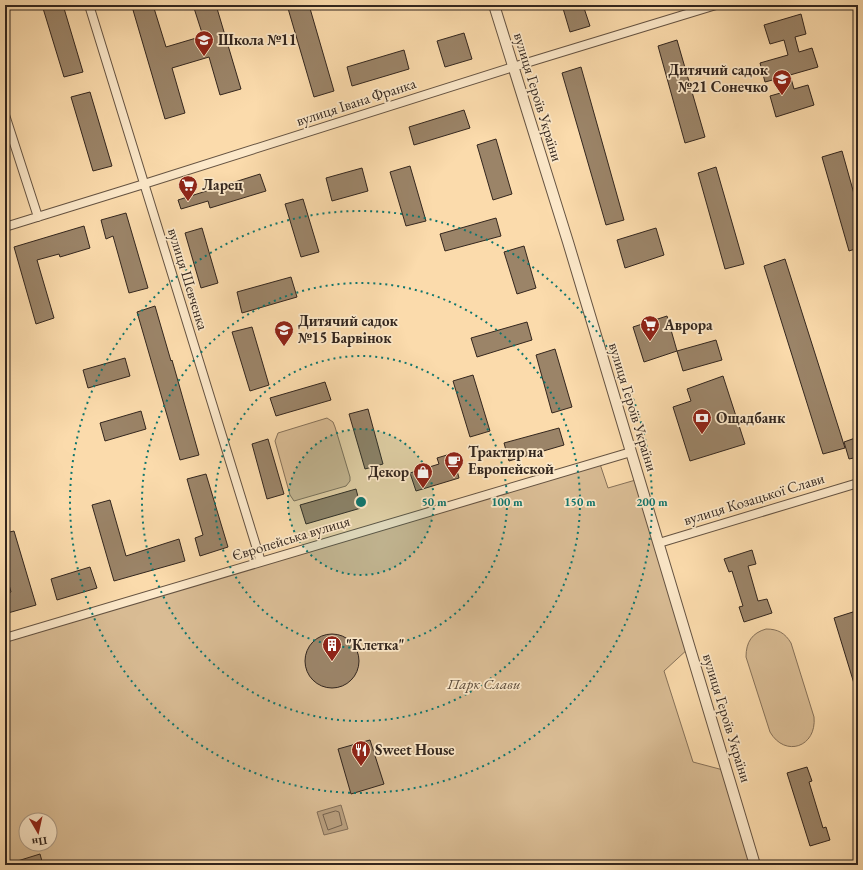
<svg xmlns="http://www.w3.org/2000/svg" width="863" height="870" viewBox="0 0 863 870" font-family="'EB Garamond',serif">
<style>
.green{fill:#d9bc94;stroke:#867159;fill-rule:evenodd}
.water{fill:#b79d7c;stroke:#826d56}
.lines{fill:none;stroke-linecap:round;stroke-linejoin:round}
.shore{stroke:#75624d;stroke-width:1}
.building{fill:#9b8468;stroke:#33261e}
.minor-casing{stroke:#655342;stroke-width:10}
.tertiary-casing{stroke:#655342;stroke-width:12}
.minor{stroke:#fce8c9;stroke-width:8}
.tertiary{stroke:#fce8c9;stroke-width:10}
.ring{fill:none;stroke:#0f766e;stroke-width:2;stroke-dasharray:2 4}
.labels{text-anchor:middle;stroke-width:3.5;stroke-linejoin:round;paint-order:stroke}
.poi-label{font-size:15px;font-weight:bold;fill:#33261e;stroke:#fce8c9;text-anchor:start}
.street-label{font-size:15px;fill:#33261e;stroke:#fce8c9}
.park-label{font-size:15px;font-style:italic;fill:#5c4c3c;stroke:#fce8c9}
.centre{fill:#0f766e;stroke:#fce8c9;stroke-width:2}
.ring-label{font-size:12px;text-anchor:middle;font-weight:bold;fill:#0f766e;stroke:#fce8c9;stroke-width:3.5;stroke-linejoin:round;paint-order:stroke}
</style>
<rect width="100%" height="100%" fill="#fbdbac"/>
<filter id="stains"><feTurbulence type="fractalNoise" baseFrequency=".005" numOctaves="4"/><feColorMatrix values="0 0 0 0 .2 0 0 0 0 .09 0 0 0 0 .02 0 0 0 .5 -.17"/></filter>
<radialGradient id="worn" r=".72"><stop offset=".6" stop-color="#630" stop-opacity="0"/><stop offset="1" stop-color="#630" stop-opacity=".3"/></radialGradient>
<path class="green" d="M327,418L333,422L335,427L350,477V481L346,486L294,501L290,495L275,441L278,433Z
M599,461L608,488L639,479L690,647L664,671L693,762L727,771L754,865H5V638ZM26,820H50V844H26Z
M766,629C778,629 785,633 791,643L814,717C817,747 785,758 770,732L746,657C746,642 752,633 766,629Z"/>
<path class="water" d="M341,805L348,829L324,835L317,812Z"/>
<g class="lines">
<path class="shore" d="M336,811L339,812L342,825L328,830L323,815Z"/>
</g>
<path class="building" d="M42,5H63L83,72L64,77Z
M149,5H153L166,47L203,36L193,5H216L241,89L220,95L209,57L172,68L185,113L165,119L133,10Z
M287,5H309L334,91L314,97Z
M562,5H583L590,26L570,32Z
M801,14L806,34L795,37L799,52L812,48L818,67L790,75L794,89L808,85L814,105L776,117L770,96L784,92L780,78L765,82L760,63L788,55L784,40L770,44L764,25Z
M464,33L472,59L445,67L437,41Z
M677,40L705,137L685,143L658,46Z
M404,50L409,69L352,86L347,67Z
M581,67L624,220L606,225L562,73Z
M90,92L112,166L93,171L71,97Z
M464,110L470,128L414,145L409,127Z
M496,139L512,194L493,200L477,145Z
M842,151L858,208V248L849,251L822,157Z
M410,166L426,221L406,226L390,172Z
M716,167L744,264L725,269L698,173Z
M362,168L368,191L332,201L326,178Z
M260,174L266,191L210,208L208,201L181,209L178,200Z
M303,199L319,252L301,257L285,204Z
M126,213L148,288L129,293L113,236L106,239L101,220Z
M496,218L501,236L445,251L440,234Z
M84,226L90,248L60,257L59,254L37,260L54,318L36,324L14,247Z
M202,228L218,283L201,288L185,233Z
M656,228L664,255L625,268L617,240Z
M524,246L536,288L517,294L504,252Z
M785,259L845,448L823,454L764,266Z
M291,277L297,297L242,313L237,292Z
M155,306L171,361L172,360L199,455L180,460L137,312Z
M667,316L677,351L644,362L633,327Z
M527,322L532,340L477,357L471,338Z
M252,327L269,385L250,391L232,332Z
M716,340L722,360L683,371L677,351Z
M555,349L572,407L552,413L536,355Z
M125,358L130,376L88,388L83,370Z
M473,375L490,431L470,437L453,381Z
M723,376L745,444L690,461L673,407L691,401L687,389Z
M325,382L331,400L276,416L270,398Z
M368,409L383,464L365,469L349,414Z
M141,411L146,429L105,441L100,423Z
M559,428L564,445L509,461L504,443Z
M858,437V457L849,459L844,442Z
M268,439L284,494L267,499L252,444Z
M447,455L449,461L454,459L459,478L416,491L410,473L439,464L437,458Z
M206,474L228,547L200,556L195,538L203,535L187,479Z
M356,489L361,508L306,524L300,505Z
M110,500L126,556L179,539L185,561L114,581L92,505Z
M14,531L36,605L8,613L5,602V594L11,592L5,570V533Z
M752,550L756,564L748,566L758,601L767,599L772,613L744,622L739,607L743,606L732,571L729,572L724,559Z
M90,567L97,588L57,600L51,579Z
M856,611L858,618V690H856L834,618Z
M305 661a27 27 0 1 1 54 0a27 27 0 1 1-54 0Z
M370,740L384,784L351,794L338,749Z
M807,767L812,781L809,782L823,828L826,827L830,840L810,846L787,773Z
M40,854L43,865H11V863Z"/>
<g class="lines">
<g class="minor-casing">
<path id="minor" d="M89,5L261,562
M5,115L38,217
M5,227L144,184L513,67L716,5
M659,543L858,483
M5,638L631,452"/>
</g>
<g class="tertiary-casing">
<path id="tertiary" d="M494,5L568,242L755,865"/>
</g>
<use href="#minor" class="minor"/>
<use href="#tertiary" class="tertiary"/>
</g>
<circle cx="361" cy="502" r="73" fill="#0f766e" fill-opacity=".12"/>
<g class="ring">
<circle cx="361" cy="502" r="73"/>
<circle cx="361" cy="502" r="146"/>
<circle cx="361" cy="502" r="219"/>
<circle cx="361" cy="502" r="291"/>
</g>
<defs>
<g id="school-pin" transform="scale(1)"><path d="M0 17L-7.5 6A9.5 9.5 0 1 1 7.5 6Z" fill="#8f2418" stroke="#fce8c9"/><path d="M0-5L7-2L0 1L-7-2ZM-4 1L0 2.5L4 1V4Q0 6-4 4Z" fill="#fff"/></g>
<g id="supermarket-pin" transform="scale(1)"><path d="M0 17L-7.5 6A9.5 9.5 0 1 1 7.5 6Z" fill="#8f2418" stroke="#fce8c9"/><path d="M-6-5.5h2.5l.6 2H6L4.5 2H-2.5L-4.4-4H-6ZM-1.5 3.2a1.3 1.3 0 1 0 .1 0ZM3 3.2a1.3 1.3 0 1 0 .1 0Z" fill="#fff"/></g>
<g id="bank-pin" transform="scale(1)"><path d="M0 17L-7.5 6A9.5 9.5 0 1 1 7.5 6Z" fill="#8f2418" stroke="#fce8c9"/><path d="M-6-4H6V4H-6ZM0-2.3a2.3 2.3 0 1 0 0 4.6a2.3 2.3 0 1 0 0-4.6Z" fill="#fff"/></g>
<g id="cafe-pin" transform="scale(1)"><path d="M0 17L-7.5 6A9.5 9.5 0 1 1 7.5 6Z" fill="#8f2418" stroke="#fce8c9"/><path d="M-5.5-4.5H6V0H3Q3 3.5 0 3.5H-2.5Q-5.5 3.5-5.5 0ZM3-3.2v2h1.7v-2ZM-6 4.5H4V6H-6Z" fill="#fff"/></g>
<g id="shop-pin" transform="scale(1)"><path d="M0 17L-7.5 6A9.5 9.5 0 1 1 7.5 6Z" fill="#8f2418" stroke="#fce8c9"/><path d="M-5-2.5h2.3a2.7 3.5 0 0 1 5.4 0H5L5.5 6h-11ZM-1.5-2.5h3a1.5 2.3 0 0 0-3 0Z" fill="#fff"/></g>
<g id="building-pin" transform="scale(1)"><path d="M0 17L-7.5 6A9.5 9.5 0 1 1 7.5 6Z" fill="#8f2418" stroke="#fce8c9"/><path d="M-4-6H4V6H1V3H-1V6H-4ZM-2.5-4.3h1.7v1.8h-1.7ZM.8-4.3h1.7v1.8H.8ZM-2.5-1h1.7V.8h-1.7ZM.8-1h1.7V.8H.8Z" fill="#fff"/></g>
<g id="restaurant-pin" transform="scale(1)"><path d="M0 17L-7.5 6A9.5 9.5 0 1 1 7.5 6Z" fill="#8f2418" stroke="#fce8c9"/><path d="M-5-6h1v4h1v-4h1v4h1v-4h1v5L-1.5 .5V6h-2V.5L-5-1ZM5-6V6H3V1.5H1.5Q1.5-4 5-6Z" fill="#fff"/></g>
</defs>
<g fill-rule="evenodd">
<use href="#school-pin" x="204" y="40"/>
<use href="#school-pin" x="782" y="79"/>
<use href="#supermarket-pin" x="188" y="185"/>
<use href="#supermarket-pin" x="650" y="325"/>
<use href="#school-pin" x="284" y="330"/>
<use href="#bank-pin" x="702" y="418"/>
<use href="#cafe-pin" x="454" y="461"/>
<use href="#shop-pin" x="423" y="472"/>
<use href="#building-pin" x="332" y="645"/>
<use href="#restaurant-pin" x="361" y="750"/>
</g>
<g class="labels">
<g class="poi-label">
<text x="218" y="45">Школа №11</text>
<text x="768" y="75" text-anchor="end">Дитячий садок<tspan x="768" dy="17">№21 Сонечко</tspan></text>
<text x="202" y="190">Ларец</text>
<text x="298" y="326">Дитячий садок<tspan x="298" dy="17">№15 Барвінок</tspan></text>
<text x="664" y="330">Аврора</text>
<text x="716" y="423">Ощадбанк</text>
<text x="468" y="457">Трактир на<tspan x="468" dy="17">Европейской</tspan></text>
<text x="409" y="477" text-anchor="end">Декор</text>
<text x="346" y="650">"Клетка"</text>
<text x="375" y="755">Sweet House</text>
</g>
<g class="street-label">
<text transform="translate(538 97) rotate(73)" y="5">вулиця Героїв України</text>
<text transform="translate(356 102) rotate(-18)" y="5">вулиця Івана Франка</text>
<text transform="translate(188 279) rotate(73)" y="5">вулиця Шевченка</text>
<text transform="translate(633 407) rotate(73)" y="5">вулиця Героїв України</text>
<text transform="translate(754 499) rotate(-17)" y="5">вулиця Козацької Слави</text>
<text transform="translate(291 538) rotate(-17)" y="5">Європейська вулиця</text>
<text transform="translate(727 718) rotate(73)" y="5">вулиця Героїв України</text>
</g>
<g class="park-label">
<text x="484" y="689">Парк Слави</text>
</g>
</g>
<circle cx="361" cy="502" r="6" class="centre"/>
<g class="ring-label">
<text x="434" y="506">50 m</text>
<text x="507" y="506">100 m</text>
<text x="580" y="506">150 m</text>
<text x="652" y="506">200 m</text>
</g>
<rect width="863" height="870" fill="none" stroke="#fbdbac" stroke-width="20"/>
<rect x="6" y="6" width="851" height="858" fill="none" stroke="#33261e" stroke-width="2"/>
<rect x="10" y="10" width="843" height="850" fill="none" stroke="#33261e"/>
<g transform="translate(38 832) rotate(171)"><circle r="19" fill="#fce8c9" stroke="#ac9a85"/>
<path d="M0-3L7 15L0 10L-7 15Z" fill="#8f2418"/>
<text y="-6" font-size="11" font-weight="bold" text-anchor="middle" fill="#33261e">Пн</text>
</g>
<rect width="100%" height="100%" filter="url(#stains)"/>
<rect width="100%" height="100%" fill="url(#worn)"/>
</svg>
